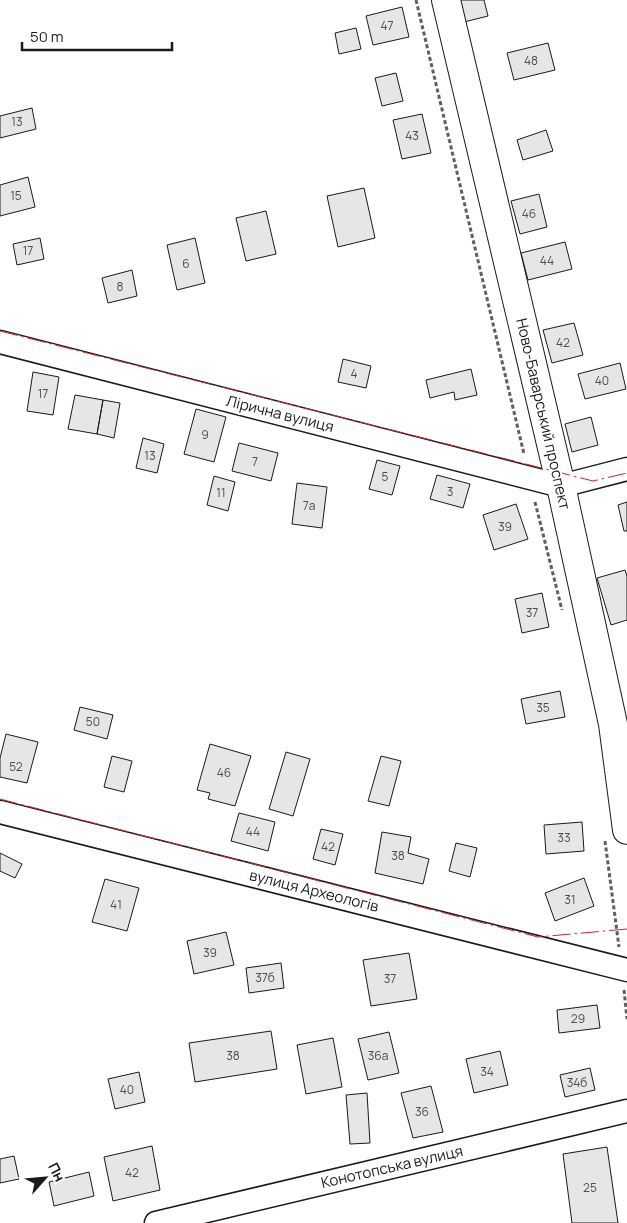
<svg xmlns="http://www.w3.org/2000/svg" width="627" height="1223" viewBox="0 0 627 1223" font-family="Manrope,sans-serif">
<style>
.building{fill:#e6e6e6;stroke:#1a1a1a}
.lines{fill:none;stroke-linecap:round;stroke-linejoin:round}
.minor-casing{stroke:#1a1a1a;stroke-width:25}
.major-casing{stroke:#1a1a1a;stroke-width:30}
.path{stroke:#5f5f5f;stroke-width:3;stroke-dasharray:4 2.5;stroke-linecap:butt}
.minor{stroke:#fff;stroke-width:22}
.major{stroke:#fff;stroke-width:28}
.power{stroke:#c62828;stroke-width:1;stroke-dasharray:18 4 2.5 4;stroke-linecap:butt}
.labels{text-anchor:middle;stroke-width:4;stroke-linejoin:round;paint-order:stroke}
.number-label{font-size:12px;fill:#4d4d4d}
.street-label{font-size:15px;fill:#1a1a1a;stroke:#fff}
</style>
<rect width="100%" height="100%" fill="#fff"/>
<path class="building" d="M458,0H484L488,16L464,22Z
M402,7L409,37L373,45L366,16Z
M356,28L361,49L339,54L335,33Z
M548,43L555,70L514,80L507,53Z
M396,73L403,101L382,106L375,78Z
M32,108L36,129L0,138V116Z
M422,114L431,153L402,159L393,120Z
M546,130L553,151L523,160L517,140Z
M28,177L35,207L0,216V185Z
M364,188L375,238L338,247L327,196Z
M539,194L547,227L520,234L511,201Z
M266,211L276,254L246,261L236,218Z
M40,238L44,259L17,265L13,244Z
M195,238L205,283L177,290L167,245Z
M565,242L572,269L528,280L521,253Z
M132,270L137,296L108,303L102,278Z
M574,323L583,355L552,363L543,330Z
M343,359L371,366L366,388L338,382Z
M620,363L626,389L585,399L578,374Z
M471,369L477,395L455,400L454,392L430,398L426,380Z
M33,372L59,377L53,415L27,411Z
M75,395L103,400L97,434L68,429Z
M103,400L120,403L114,438L97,434Z
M196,409L226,417L214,462L184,454Z
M591,417L598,445L572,452L565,424Z
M143,438L164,444L157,473L136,468Z
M239,443L278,453L271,481L232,471Z
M377,460L400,466L392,495L369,489Z
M437,475L470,484L463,508L430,499Z
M214,476L235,482L228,511L207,505Z
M297,483L327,487L322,528L292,524Z
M627,502V531H624L618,505Z
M516,504L528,539L494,550L483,515Z
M625,570L627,576V620L611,625L597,578Z
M542,593L549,627L522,633L515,599Z
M560,691L565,717L526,724L521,699Z
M80,707L113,715L107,739L74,730Z
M6,734L38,742L27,783L0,777V758Z
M210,744L251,756L235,806L208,799L210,793L197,790Z
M286,752L310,759L293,816L269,809Z
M112,756L132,761L124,792L104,787Z
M381,756L401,761L389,806L368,801Z
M239,813L275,822L268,851L231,841Z
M582,822L584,851L546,854L544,825Z
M321,829L343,834L335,865L313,859Z
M382,832L411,837L408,853L429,859L423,884L375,873Z
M456,843L477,848L470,877L449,871Z
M0,853L22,864L15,878L0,871Z
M584,878L594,906L555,921L545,893Z
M105,879L139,888L127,931L92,922Z
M226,932L234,965L194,974L187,941Z
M409,953L417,999L371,1006L363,960Z
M281,963L284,988L249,993L246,968Z
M597,1005L600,1028L559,1033L557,1010Z
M271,1031L277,1069L195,1082L189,1043Z
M389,1032L399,1073L368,1080L358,1039Z
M333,1038L342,1087L306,1094L297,1045Z
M500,1051L508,1085L474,1093L466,1059Z
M590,1068L595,1090L565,1097L560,1075Z
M139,1072L145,1102L115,1109L108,1079Z
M431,1086L443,1132L413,1138L401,1093Z
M367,1093L370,1143L350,1144L346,1095Z
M152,1146L160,1190L113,1201L104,1157Z
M607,1147L618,1223H572L563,1154Z
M14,1156L19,1179L0,1183V1159Z
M89,1172L94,1196L54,1206L49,1182Z"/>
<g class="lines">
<g class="minor-casing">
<path id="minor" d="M0,342L561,486L627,469
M0,812L627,970
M156,1223L627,1111"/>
</g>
<g class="major-casing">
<path id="major" d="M446,0L561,486L613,724L627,830"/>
</g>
<path class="path" d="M416,0L524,454
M535,502L562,610
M605,841L619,947
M624,990L627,1019"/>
<use href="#minor" class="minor"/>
<use href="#major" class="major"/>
<path class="power" d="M0,331L593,481L627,473
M0,799L538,937L627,929"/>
</g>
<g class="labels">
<g class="number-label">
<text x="387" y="30">47</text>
<text x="531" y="65">48</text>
<text x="17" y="126">13</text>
<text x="412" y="140">43</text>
<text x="16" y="200">15</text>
<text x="529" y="218">46</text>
<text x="28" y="255">17</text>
<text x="547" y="265">44</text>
<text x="186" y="268">6</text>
<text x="120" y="291">8</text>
<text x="563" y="347">42</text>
<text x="354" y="378">4</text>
<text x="602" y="385">40</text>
<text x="43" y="398">17</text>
<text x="205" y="439">9</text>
<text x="150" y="460">13</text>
<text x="255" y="466">7</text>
<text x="385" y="481">5</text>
<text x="450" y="496">3</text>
<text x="221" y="497">11</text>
<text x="309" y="510">7а</text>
<text x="505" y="531">39</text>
<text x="532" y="617">37</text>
<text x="543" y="712">35</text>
<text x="93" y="726">50</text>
<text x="16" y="771">52</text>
<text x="224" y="777">46</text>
<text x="253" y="836">44</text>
<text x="564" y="842">33</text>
<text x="328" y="851">42</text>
<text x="398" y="860">38</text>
<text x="570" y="904">31</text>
<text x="116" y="909">41</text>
<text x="210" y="957">39</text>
<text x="265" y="982">37б</text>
<text x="390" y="983">37</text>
<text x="578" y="1023">29</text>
<text x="233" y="1060">38</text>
<text x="378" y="1060">36а</text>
<text x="487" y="1076">34</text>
<text x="577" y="1087">34б</text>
<text x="127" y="1094">40</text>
<text x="422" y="1116">36</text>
<text x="132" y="1177">42</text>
<text x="590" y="1192">25</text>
</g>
<g class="street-label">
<text transform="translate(280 414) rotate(14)" y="5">Лірична вулиця</text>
<text transform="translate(543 414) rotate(77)" y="5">Ново-Баварський проспект</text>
<text transform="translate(314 891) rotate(14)" y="5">вулиця Археологів</text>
<text transform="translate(392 1167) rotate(-13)" y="5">Конотопська вулиця</text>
</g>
</g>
<g transform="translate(45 1178) rotate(63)" stroke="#ffffff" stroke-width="4" paint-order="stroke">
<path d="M0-4L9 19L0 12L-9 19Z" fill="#1a1a1a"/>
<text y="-8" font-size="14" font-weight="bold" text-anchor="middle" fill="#1a1a1a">Пн</text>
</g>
<path d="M22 42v8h150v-8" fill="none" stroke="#1a1a1a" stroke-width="2.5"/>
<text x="30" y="42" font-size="15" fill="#1a1a1a" stroke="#ffffff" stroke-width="4" paint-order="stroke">50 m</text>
</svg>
